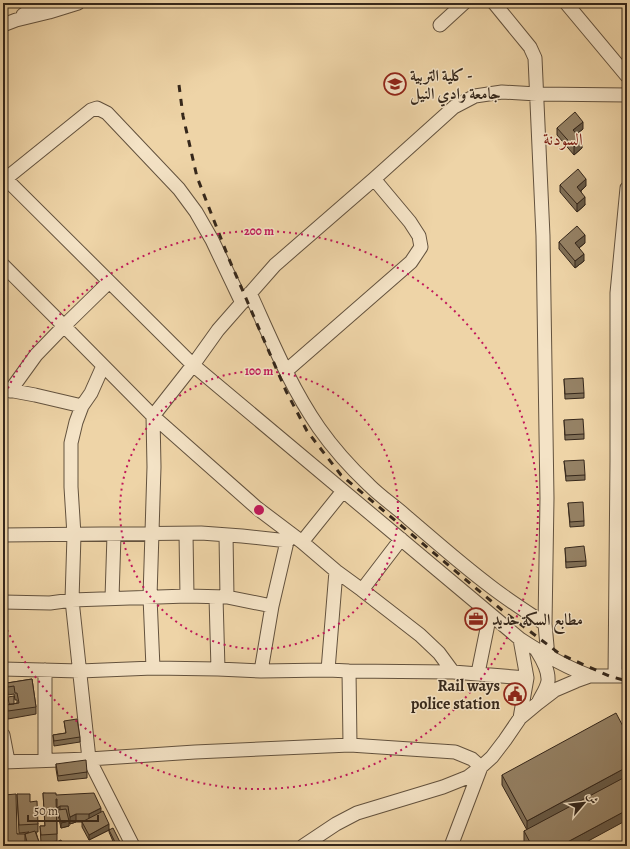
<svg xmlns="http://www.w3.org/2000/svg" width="630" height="849" viewBox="0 0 630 849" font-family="Alegreya,Amiri,serif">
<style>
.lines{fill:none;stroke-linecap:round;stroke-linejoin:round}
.minor-casing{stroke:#63523e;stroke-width:15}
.minor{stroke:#f4e3c6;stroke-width:13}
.rail{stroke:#35271b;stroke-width:3;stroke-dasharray:7 7;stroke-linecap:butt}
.wall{fill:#806f56;stroke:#35271b}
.shaded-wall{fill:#685a46;stroke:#35271b}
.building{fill:#958164;stroke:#35271b}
.ring{fill:none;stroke:#c2185b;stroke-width:2;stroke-dasharray:2 4}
.labels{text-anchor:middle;stroke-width:3;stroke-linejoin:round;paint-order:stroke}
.poi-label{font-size:16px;font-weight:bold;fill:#35271b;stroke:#f4e3c6;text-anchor:start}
.neighbourhood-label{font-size:17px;fill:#7a1f14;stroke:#f4e3c6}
.centre{fill:#c2185b;stroke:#f4e3c6;stroke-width:2}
.ring-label{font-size:12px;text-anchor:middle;font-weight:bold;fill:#c2185b;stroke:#f4e3c6;stroke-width:3;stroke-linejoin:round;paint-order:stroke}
</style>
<rect width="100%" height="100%" fill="#eed4a7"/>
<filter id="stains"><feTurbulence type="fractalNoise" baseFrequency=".005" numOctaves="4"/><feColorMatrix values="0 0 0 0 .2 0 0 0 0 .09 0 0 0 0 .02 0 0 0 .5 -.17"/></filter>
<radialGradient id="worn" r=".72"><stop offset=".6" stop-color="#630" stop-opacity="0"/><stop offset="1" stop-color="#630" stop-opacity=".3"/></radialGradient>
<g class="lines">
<g class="minor-casing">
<path id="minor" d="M494,3L530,47L535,58L543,236L547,498L545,624L548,657
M566,3L627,76
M23,15L41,3
M3,25L16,20L49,12L78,3
M440,25L464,3
M3,176L193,365L520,639C543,654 565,667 590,676
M3,181L91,110L97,108L107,113L179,189L196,212L212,240L242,303
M3,265L64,326L153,416L257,508L302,542L336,571L362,590L420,635L439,653L453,672
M250,293C271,339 290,386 319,428C333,448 351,468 369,485C381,497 396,507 408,518C435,541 462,565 490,586C508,600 527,612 545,624
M103,366L91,393L82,406L76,422L71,443V487L74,535L72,600L89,759L133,846
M286,371L411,262L421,247L419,236L410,222L374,179
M3,389L35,395L82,406
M10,391L36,355L64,326L109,282
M186,534L187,596
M3,535L201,533L242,536L288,541
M226,535L227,597
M302,542L343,491
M362,590L401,539
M216,597L218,669
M112,598L114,535
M3,602L50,603L72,600L187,596L227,597L272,606
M537,651C542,659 549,670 548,681C547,688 542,695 539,701
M153,668L150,597L154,467L153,416L193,365L218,330L275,265L374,179L454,107L475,96L502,92L537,94L627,95
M3,669L80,671L153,668L218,669L261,671L328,670L349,671L453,672L527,678
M45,670V760
M328,670L336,571
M261,671L272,606L289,533
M349,671L350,745
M478,673L490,614
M615,676L617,461V293L627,188
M520,718L527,678L520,639
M3,735L8,761
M3,762L89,759L195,752L350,745L455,752L472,759L481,767L451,846
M303,846L336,824L357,813L443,787L468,777L481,767L492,757L505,740L520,718L538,703L555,690L576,681L590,676H627"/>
</g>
<use href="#minor" class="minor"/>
<path class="rail" d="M179,85L183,116L197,177L229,259L286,391L307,431L341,475L503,611L560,654L609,676L627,681"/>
</g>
<path class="wall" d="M557,128L583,129L577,134L582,148L574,155L557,135Z
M560,185L586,186L581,191L585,205L577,212L560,192Z
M559,242L585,243L579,248L584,261L575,268L559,249Z
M564,379L584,393V398L565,399Z
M564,420L584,434V439L565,440Z
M564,461L585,475V480L566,481Z
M568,503L584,521V526L570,527Z
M565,548L586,561V566L566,568Z
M32,679L36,707V714L8,719L7,713V705L17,703V700H15L14,694L8,695L7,683Z
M64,721L80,737V742L54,746L53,735L66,733Z
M56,764L87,772V778L58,781L56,769Z
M502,775L579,846H526L524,841V831L527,830L502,785Z
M43,793L56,795L101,812L109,829L121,846H115L109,832V830L89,840L82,827V822H83H76L70,824L69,822V826L61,828L58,815H57V807V841L41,843L40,826H45Z
M17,794L30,802L38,824V832H36L40,846H27L25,841L17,834H25L29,832L19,833Z"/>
<path class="shaded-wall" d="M583,122V129L573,137V130Z
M582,140V148L574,155V147Z
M586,179V186L577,194V187Z
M585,197V205L577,212V204Z
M585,235V243L575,251V243Z
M584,254V261L575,268V261Z
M627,767V777L527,831V821Z
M60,806V814L58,810V815H57V808Z
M101,808V815L89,821V814Z
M627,810V820L579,846H560Z
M76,814V822L70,824V817Z
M69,821V826L61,828V823Z
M109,824V830L89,840V835Z"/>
<path class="building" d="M575,112L583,122L573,130L582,140L574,147L557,128Z
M578,169L586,179L577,187L585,197L577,204L560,185Z
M577,226L585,235L575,243L584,254L575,261L559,242Z
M583,378L584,393L565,394L564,379Z
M583,419L584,434L565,435L564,420Z
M584,460L585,475L566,476L564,461Z
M583,502L584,521L570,522L568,503Z
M584,546L586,561L566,562L565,548Z
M32,679L36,707L8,711L7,705L19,703L17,693H15L14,686L8,687L7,683Z
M14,696V704H9L8,697Z
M616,713L626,732L627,731V767L527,821L502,775Z
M77,719L80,737L54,741L53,735L66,733L64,721Z
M86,760L87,772L58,776L56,764Z
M627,776V810L560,846H532L524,831Z
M43,793H56V795L94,793L101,808L89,814H76L70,817L69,813L68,806H60L57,808V799H56L57,834L41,835L40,826H45Z
M16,794L17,834H25V846H6L4,795Z
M17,794H30V802L37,801L38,824L19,825Z
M66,809L69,821L61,823L58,810Z
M103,811L109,824L89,835L82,822Z
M113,828L121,844L117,846L109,830Z
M35,831L40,845L35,846H28L25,834Z
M3,832L4,846H3Z
M61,840L64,846H47Z"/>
<g class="ring">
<circle cx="259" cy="510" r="139"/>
<path d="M3 399A279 279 0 1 1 3 621"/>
</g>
<defs>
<g id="university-ring" transform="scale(1.15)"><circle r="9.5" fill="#f4e3c6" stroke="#8f2418" stroke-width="1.5"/><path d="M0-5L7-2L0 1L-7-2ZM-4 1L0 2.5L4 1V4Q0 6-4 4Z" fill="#8f2418"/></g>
<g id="office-ring" transform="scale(1.15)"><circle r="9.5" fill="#f4e3c6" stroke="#8f2418" stroke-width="1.5"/><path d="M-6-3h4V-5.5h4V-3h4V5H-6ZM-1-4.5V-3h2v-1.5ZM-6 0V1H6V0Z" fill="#8f2418"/></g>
<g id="civic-ring" transform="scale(1.15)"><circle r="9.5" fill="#f4e3c6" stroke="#8f2418" stroke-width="1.5"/><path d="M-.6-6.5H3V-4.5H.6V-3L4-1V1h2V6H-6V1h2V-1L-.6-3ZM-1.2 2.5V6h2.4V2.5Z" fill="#8f2418"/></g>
</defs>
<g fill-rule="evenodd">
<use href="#university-ring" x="395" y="84"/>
<use href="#office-ring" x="476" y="619"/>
<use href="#civic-ring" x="515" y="694"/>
</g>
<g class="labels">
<g class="poi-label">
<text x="410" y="81">كلية التربية -<tspan x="410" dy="18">جامعة وادي النيل</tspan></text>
<text x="492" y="625">مطابع السكة حديد</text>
<text x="500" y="691" text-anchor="end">Rail ways<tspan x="500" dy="18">police station</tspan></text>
</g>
<g class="neighbourhood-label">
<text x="563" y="145">السودنة</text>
</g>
</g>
<circle cx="259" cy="510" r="6" class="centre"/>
<g class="ring-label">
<text x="259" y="235">200 m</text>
<text x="259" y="375">100 m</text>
</g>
<rect width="630" height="849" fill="none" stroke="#eed4a7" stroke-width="16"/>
<rect x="4" y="4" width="622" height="841" fill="none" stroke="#35271b" stroke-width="2"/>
<rect x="8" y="8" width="614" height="833" fill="none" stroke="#35271b"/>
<g transform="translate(584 803) rotate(62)" stroke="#f4e3c6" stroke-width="3" paint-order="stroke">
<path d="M0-3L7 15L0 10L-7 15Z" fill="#35271b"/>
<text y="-6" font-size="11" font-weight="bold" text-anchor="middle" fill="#35271b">ش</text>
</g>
<path d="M28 815v6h70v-6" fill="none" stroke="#35271b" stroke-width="2"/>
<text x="34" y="815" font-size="12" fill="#35271b" stroke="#f4e3c6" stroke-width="3" paint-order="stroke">50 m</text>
<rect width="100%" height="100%" filter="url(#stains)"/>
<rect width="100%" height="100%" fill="url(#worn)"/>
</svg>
